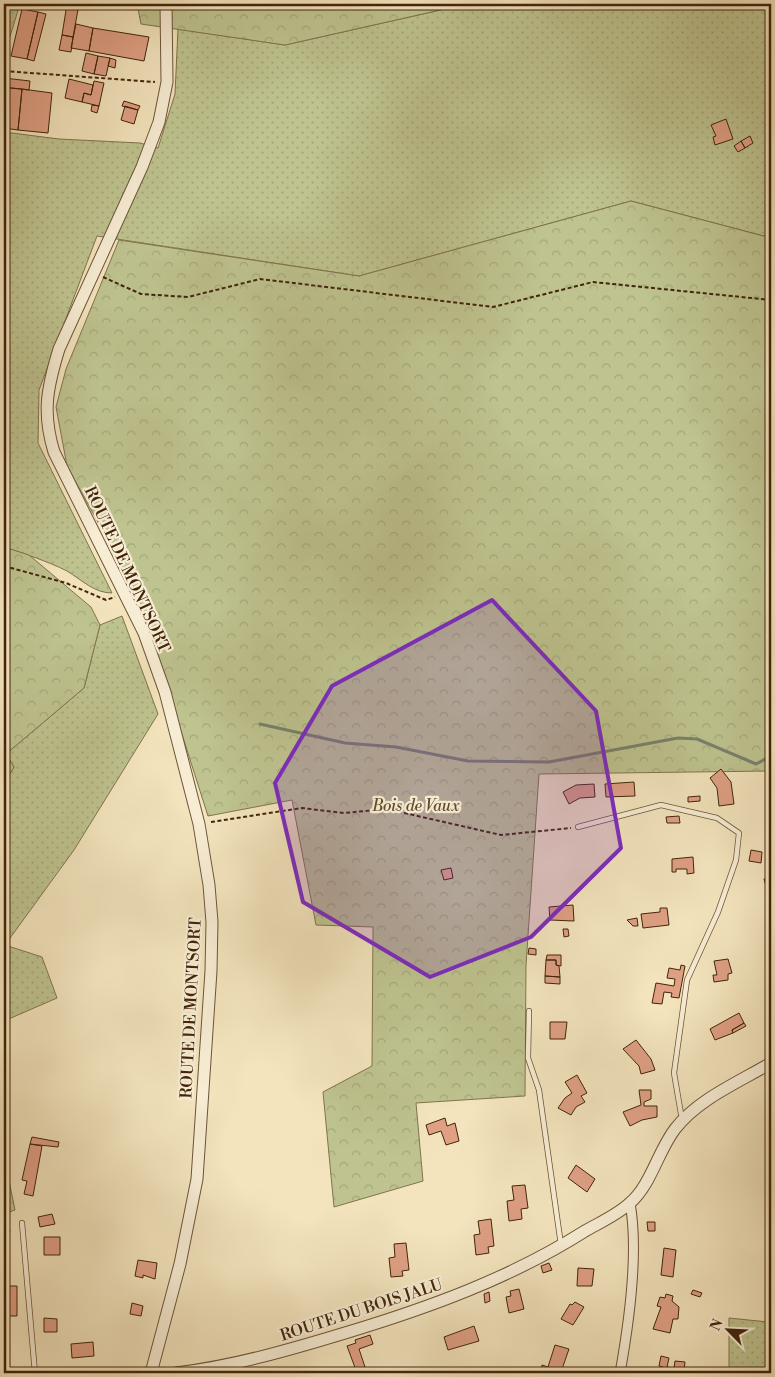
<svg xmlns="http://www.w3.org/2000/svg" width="775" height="1377" viewBox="0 0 775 1377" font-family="'Libre Bodoni',serif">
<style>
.grass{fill:url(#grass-dots);stroke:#80744e}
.forest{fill:url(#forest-crowns);stroke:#80744e}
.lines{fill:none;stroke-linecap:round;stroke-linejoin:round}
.stream{stroke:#78816c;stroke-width:3}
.building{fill:#dfa084;stroke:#42240c}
.service-casing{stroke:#6e5438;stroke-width:6}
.minor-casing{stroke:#6e5438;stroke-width:11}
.tertiary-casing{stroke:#6e5438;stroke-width:13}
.path{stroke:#42240c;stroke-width:2;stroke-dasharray:4 2.5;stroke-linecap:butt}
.service{stroke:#f7edd4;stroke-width:4.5}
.minor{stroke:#f7edd4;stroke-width:9}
.tertiary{stroke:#f7edd4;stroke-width:11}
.marked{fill:#7b2cbf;fill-opacity:0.2;stroke:#7b2cbf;stroke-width:4;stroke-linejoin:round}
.labels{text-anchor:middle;stroke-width:4.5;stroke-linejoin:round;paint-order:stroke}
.street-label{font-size:16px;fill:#42240c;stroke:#f7edd4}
.park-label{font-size:16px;font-style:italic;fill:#614c2d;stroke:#f7edd4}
</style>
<defs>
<pattern id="grass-dots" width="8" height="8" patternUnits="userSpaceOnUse" patternTransform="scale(1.25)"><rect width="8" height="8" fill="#bec38f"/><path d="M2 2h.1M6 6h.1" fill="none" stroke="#a4a77a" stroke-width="1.8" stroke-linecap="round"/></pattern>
<pattern id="forest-crowns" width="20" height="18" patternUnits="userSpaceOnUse" patternTransform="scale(1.25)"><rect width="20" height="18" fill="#bec38f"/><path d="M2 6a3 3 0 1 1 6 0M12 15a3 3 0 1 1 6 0" fill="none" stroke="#a4a77a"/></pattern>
</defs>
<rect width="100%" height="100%" fill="#f3e4bd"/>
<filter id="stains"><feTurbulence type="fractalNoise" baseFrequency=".004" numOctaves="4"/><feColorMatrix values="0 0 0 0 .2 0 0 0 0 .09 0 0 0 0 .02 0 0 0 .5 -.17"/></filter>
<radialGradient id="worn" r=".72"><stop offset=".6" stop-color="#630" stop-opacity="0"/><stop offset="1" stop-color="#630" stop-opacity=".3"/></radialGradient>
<path class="grass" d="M4,4H20L4,56Z
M467,4H771V238L631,201L359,276L97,236L39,390L38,443L112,593C94,593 82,580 67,571C47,561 25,554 4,547V132L59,139L140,143L158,148L175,94L178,29L285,45Z
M122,616L158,714L74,850L5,945L42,957L57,998L4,1021V783L14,767L6,754L84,688L100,625Z
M4,1156L15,1210L4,1214Z
M729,1318L768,1322L771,1320V1373H729Z"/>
<path class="forest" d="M137,4H467L285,45L141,24Z
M631,201L771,238V771L539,774L526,965L525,1096L416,1103L423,1181L334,1207L323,1092L372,1066L373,927L316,925L292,800L208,816L137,593L67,466L56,407L66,369L119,240L359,276Z
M4,547L29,555L91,607L100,625L84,688L6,754L14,767L4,783Z"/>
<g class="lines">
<path class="stream" d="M260,724L345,743L396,747L468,761L549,762L678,738L697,739L756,764L771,756"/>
</g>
<path class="building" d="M67,4H79L73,37L62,35Z
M22,9L38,12L27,59L11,56Z
M38,12L46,14L34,61L27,59Z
M76,24L93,28L89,51L71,48Z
M93,28L149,37L144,61L89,51Z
M62,35L73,37L71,52L59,50Z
M86,53L98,56L94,74L82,71Z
M98,56L110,58L106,76L94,74Z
M110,58L116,60L115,68L108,66Z
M4,78L30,81L29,90L4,87Z
M69,79L93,85L91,95L84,93L82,102L65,98Z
M94,81L104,83L99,106L82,102L84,93L91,95Z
M4,87L8,88L4,125Z
M8,88L22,89L18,130L4,128Z
M22,89L52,93L48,133L18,130Z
M124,101L140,106L138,110L122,106Z
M92,105L99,106L97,113L91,111Z
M125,106L138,110L134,124L121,120Z
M726,119L733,139L715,145L713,137L716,136L711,125Z
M750,136L753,143L745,148L741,141Z
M741,141L745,148L738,152L734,146Z
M721,769L731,782L734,804L719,806L717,788L710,778Z
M634,782L635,796L606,797L605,784Z
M594,784L595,797L580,798L569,804L563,792L576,785Z
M700,796V801L688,802V797Z
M679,816L680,823H667L666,817Z
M751,850L762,852L761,863L749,861Z
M693,857L694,873L687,874V869H676V872H672V859Z
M451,868L453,878L444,880L441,870Z
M771,876V892L768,893L764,879Z
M573,905L574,921L550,920L549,907Z
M660,908H667L669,925L643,928L641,914L660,912Z
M637,918L638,926H633L627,920Z
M563,929H568L569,936L564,937Z
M529,948L536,949V955L528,954Z
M547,955H561V966L556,965V960H546Z
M728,959L732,973L728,974V980L714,982L713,975H717L714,961Z
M546,960H556V965L559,966L560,977L545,976Z
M681,965L685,966L679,998L671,997L672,993L664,992L662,1004L652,1003L656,983L674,986L675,979L667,978L669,968L680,970Z
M545,976L560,977V984L545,983Z
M739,1013L744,1023L732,1030L733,1033L715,1040L710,1029Z
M550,1022H567L565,1039H550Z
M744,1023L746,1026L733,1033L732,1030Z
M636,1040L651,1059L655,1070L641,1074L639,1066L623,1049Z
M577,1075L587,1093L581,1096L585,1102L576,1107L571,1115L558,1108L565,1098L572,1093L565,1082Z
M639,1090H651V1099L644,1102V1106H657V1117L642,1120L630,1126L623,1112L641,1105Z
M445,1118L447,1126L455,1123L459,1141L446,1145L441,1131L429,1135L426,1125Z
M32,1137L59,1142L58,1147L30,1144Z
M30,1144L42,1146L33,1196L24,1194L27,1181L22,1180Z
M576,1165L595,1179L587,1192L568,1178Z
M525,1185L528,1208L521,1209L522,1219L509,1221L507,1201L514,1200L512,1186Z
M52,1214L55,1224L40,1227L38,1217Z
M491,1219L494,1246L488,1247L489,1253L476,1255L474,1235L480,1234L478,1221Z
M647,1222H655V1231H648Z
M7,1223L10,1232L4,1234V1224Z
M44,1237H60V1255H44Z
M406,1243L409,1270L402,1271L403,1276L391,1277L389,1258L395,1257L394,1244Z
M664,1248L676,1250L673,1277L661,1275Z
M138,1260L157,1263L155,1279L143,1275V1278L135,1276Z
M549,1263L552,1270L543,1273L541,1266Z
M578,1268L594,1269L592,1286H577Z
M5,1286H17V1316H6Z
M519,1289L524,1309L509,1313L506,1297L511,1296L510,1291Z
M693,1290L702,1293L700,1297L691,1294Z
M489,1292L490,1301L485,1303L484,1294Z
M666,1294L673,1296L672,1301L679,1307L678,1319H673L670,1333L653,1329L661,1307L657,1306L660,1297L665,1298Z
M575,1302L584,1307L573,1325L561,1319L570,1304L572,1305Z
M132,1303L143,1306L141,1316L130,1314Z
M44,1318L57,1319V1332H44Z
M474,1326L479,1341L448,1350L444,1337Z
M370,1335L373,1344L359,1349L366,1370L357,1373L347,1346L356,1343L355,1340Z
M93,1342L94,1356L72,1358L71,1344Z
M555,1345L569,1349L561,1372L556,1370V1373H541L542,1365L548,1367Z
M661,1356L669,1358L667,1367L674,1368L675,1361L685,1362L684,1370L688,1371V1373H647L648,1368L662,1371L663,1367L659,1366Z"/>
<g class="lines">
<g class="service-casing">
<path id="service" d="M578,827L661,805L717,818L739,833L736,860L718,912L687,980L674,1073L681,1114L683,1117
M529,1011L528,1058L539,1090L561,1245
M22,1223L35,1373"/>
</g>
<g class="minor-casing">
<path id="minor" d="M620,1373C629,1323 639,1253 630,1203"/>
</g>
<g class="tertiary-casing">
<path id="tertiary" d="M151,1373L180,1264L197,1179L211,971L212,922L209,885L199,824L165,692L144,633L54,452C42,413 47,388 59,349L142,167L159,122L167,82L166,4
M176,1373C234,1366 289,1350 345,1333C428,1308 511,1278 585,1231C599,1223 617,1215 630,1203C651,1185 658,1151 675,1129C698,1099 739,1082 771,1063"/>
</g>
<path class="path" d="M4,71L155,82
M103,277L141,294L188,297L260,279L493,307L593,282L771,300
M4,566L66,583L106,600L115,597
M211,822L302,808L344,813L387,809L501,835L571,828"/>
<use href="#service" class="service"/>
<use href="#minor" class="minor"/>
<use href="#tertiary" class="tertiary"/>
</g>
<path class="marked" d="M492,600L596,711L621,848L531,937L430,977L303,902L275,783L332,686Z"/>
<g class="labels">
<g class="street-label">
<text transform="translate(128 569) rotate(65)" y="6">ROUTE DE MONTSORT</text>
<text transform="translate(190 1008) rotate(-87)" y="6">ROUTE DE MONTSORT</text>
<text transform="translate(361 1309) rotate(-18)" y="6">ROUTE DU BOIS JALU</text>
</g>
<g class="park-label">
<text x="416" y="811">Bois de Vaux</text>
</g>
</g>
<rect width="775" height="1377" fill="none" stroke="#f3e4bd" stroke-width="20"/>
<rect x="5" y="5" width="765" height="1367" fill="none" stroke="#42240c" stroke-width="2.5"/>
<rect x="10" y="10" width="755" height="1357" fill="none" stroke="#42240c"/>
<g transform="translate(728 1330) rotate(294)" stroke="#f7edd4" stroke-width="4" paint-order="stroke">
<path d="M0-4L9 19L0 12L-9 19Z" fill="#42240c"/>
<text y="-8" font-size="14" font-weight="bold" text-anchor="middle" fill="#42240c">N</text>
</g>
<rect width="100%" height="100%" filter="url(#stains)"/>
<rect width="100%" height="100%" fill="url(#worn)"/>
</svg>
